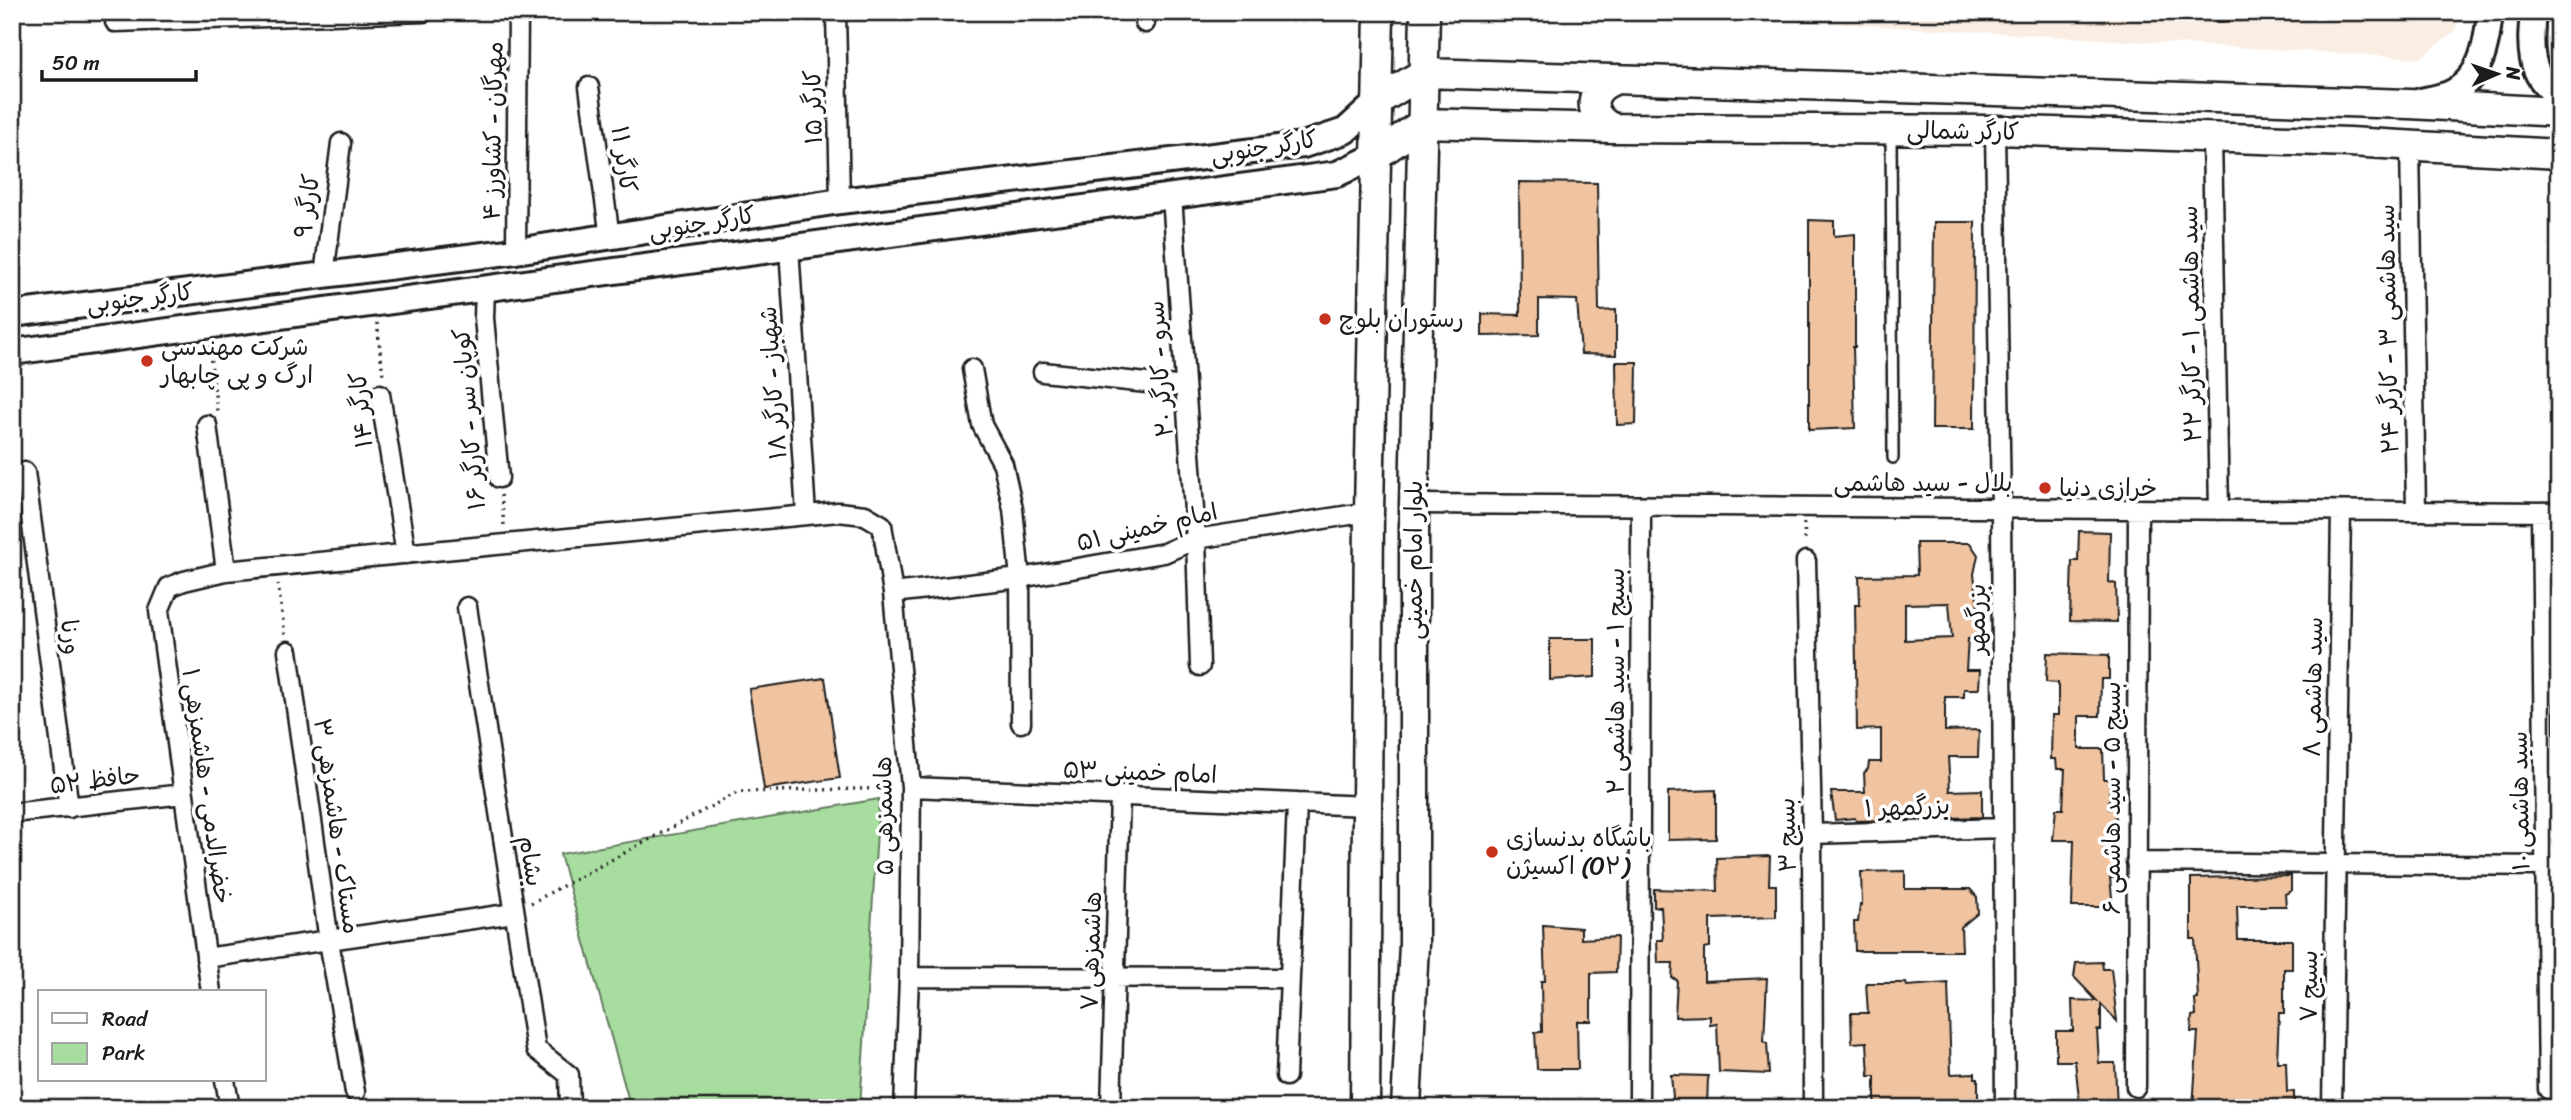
<svg xmlns="http://www.w3.org/2000/svg" width="2571" height="1120" viewBox="0 0 2571 1120" font-family="Sriracha,'Playpen Sans Arabic',sans-serif">
<style>
.built{fill:#faede2}
.green{fill:#a8dda0;stroke:#627c5e;stroke-width:2}
.building{fill:#f0c4a0;stroke:#1c1c1c;stroke-width:2;fill-rule:evenodd}
.lines{fill:none;stroke-linecap:round;stroke-linejoin:round}
.lane-casing{stroke:#1c1c1c;stroke-width:14}
.street-casing{stroke:#1c1c1c;stroke-width:23}
.secondary-casing{stroke:#1c1c1c;stroke-width:30}
.primary-casing{stroke:#1c1c1c;stroke-width:33}
.path{stroke:#1c1c1c;stroke-width:3.5;stroke-dasharray:2 5;stroke-linecap:butt}
.lane{stroke:#fff;stroke-width:9}
.street{stroke:#fff;stroke-width:18}
.secondary{stroke:#fff;stroke-width:24}
.primary{stroke:#fff;stroke-width:28}
.poi-dot{fill:#c8321e;stroke:#fff;stroke-width:2.5}
.labels{text-anchor:middle;stroke-width:7;stroke-linejoin:round;paint-order:stroke}
.street-label{font-size:24px;fill:#1c1c1c;stroke:#fff}
.poi-label{font-size:24px;fill:#1c1c1c;stroke:#fff;text-anchor:start}
</style>
<rect width="100%" height="100%" fill="#fff"/>
<filter id="ink" filterUnits="userSpaceOnUse"><feTurbulence type="fractalNoise" baseFrequency=".0143" numOctaves="2"/><feDisplacementMap in="SourceGraphic" scale="14" xChannelSelector="R" yChannelSelector="G"/><feConvolveMatrix kernelMatrix="1 2 1 2 8 2 1 2 1" color-interpolation-filters="sRGB"/></filter>
<g filter="url(#ink)">
<path class="built" d="M1644,12H2458L2456,31L2420,58Z"/>
<path class="green" d="M879,799L860,1108H631L560,854Z"/>
<path class="building" d="M1519,182L1597,183L1599,311L1616,310V355L1581,354L1577,300L1539,299V335L1482,336V314L1520,315Z
M1809,220L1834,221V236L1855,234V347H1853L1855,428L1809,430Z
M1934,222H1975L1974,429H1932Z
M1616,362H1637L1636,424L1617,425Z
M2079,531L2110,532L2109,582L2116,584L2117,622L2070,621L2072,561H2078Z
M1916,543H1970L1978,555L1974,574L1980,622L1984,621V638L1968,639L1966,670H1980L1979,689H1964V697H1945V731L1979,730L1978,757H1948L1950,791L1982,790V817L1856,821L1855,818L1835,820L1831,792H1865L1864,773L1868,769L1869,762H1881V729L1857,730L1855,605H1860L1859,576L1917,575ZM1949,603L1952,638L1905,640V604Z
M1550,639H1595V677L1550,680Z
M2047,653L2109,655V679H2101L2100,716H2079V749H2103L2104,779H2110L2109,809H2115L2118,842H2115L2116,878H2110L2113,907H2072L2074,840H2053L2056,809H2063L2065,769H2057L2056,759H2051L2052,715H2058V683L2046,682Z
M825,678L840,778L764,789L749,689Z
M1716,790V839L1668,840V792Z
M1770,856L1769,885H1776V917L1710,919V947L1704,948V981L1767,978L1764,1042L1767,1043L1769,1074L1719,1072L1717,1024L1710,1025V1016L1675,1017L1677,980L1672,978L1673,963H1658L1657,940H1663L1661,907H1654V889L1718,891L1717,858Z
M1905,871V889H1970L1977,897L1978,913L1961,927L1962,951H1855L1854,922H1858L1860,905H1862L1861,872Z
M2291,876V891L2285,894L2286,906H2237L2238,940H2292V969H2284V1013H2279L2277,1062H2286L2287,1092H2294V1108H2193L2198,1032H2191L2192,1016L2196,1015L2195,999H2198L2195,939H2191V878Z
M1543,925L1581,928V939L1617,937L1616,972L1591,973V1021H1577L1578,1069H1537L1535,1032H1542L1541,981H1545Z
M2102,962L2103,969H2111L2117,1021L2101,1004V1030H2097L2099,1063H2115L2117,1108H2080L2075,1061H2056V1031H2073L2072,1000L2097,1001L2074,977L2076,963Z
M1866,983H1906L1907,986L1948,983L1951,1074L1975,1073V1078H1978V1103H1905V1108H1875V1076H1869L1867,1042L1852,1043L1851,1013H1868Z
M1671,1075L1708,1076L1707,1108H1674Z"/>
<g class="lines">
<g class="lane-casing">
<path id="lane" d="M2182,12L2220,16L2276,12
M1891,132L1893,458"/>
</g>
<g class="street-casing">
<path id="street" d="M115,12V22L424,12
M836,12L840,201
M1145,12V23
M589,87L610,237
M1995,130L2001,508L2005,1108
M2212,137L2219,510
M2410,145L2416,511
M1172,196L1196,539L1200,666
M789,247L806,515
M516,251L518,12
M324,275L341,143
M485,288L484,318L499,478
M972,369L982,425L1003,464L1013,509L1020,578L1021,723
M1043,372L1185,387
M380,394L406,554
M207,425L226,571
M25,472L69,808
M1414,504L2559,512
M2541,512L2548,1089
M1806,561L1812,834L1813,1108
M893,593L1020,578L1164,553L1196,539L1369,512
M467,607L536,1049L569,1075L570,1108
M288,651L329,941L355,1092
M911,787L1367,806
M12,813L184,794
M1812,834L2003,828
M2136,862L2546,866
M206,958L514,913
M909,977L1290,978
M211,992L159,611L169,587L184,581L226,571L838,512L865,515L882,525L893,593L911,787L909,977L904,1108
M1286,1076L1297,803
M225,1080L230,1108
M2136,1087L2138,509
M1111,1108L1120,796
M1639,1108L1641,506
M2332,1108L2341,511"/>
</g>
<g class="secondary-casing">
<path id="secondary" d="M2533,12C2530,44 2527,77 2559,95
M2421,101C2430,99 2441,97 2449,94C2482,79 2487,44 2490,12
M12,314L516,251L840,201L1303,145L1345,131L1379,100
M12,352L1337,174L1377,155"/>
</g>
<g class="primary-casing">
<path id="primary" d="M1379,100L1424,73L2409,104L2559,112
M1613,128C1585,115 1588,87 1618,79
M1377,155L1423,123L1613,128L1995,130L2349,142L2559,154
M1365,1108L1369,512L1379,12
M1406,1108L1414,944V504L1425,12"/>
</g>
<path class="path" d="M377,323L383,375
M209,346L217,411
M501,495L504,525
M1804,523L1805,543
M278,584L285,635
M531,903L738,792L895,788"/>
<use href="#lane" class="lane"/>
<use href="#street" class="street"/>
<use href="#secondary" class="secondary"/>
<use href="#primary" class="primary"/>
</g>
</g>
<g class="poi-dot">
<circle cx="1325" cy="319" r="7"/>
<circle cx="147" cy="361" r="7"/>
<circle cx="2045" cy="488" r="7"/>
<circle cx="1492" cy="852" r="7"/>
</g>
<g class="labels">
<g class="street-label">
<text transform="translate(813 107) rotate(-91)" y="8">کارگر ۱۵</text>
<text transform="translate(493 131) rotate(-89)" y="8">مهرگان - کشاورز ۴</text>
<text transform="translate(1963 131) rotate(1)" y="8">کارگر شمالی</text>
<text transform="translate(1264 147) rotate(-9)" y="8">کارگر جنوبی</text>
<text transform="translate(624 159) rotate(82)" y="8">کارگر ۱۱</text>
<text transform="translate(307 206) rotate(-82)" y="8">کارگر ۹</text>
<text transform="translate(702 223) rotate(-9)" y="8">کارگر جنوبی</text>
<text transform="translate(140 298) rotate(-7)" y="8">کارگر جنوبی</text>
<text transform="translate(2191 324) rotate(-91)" y="8">سید هاشمی ۱ - کارگر ۲۲</text>
<text transform="translate(2388 329) rotate(-91)" y="8">سید هاشمی ۳ - کارگر ۲۴</text>
<text transform="translate(1160 369) rotate(-94)" y="8">سرو - کارگر ۲۰</text>
<text transform="translate(773 383) rotate(-94)" y="8">شهباز - کارگر ۱۸</text>
<text transform="translate(361 410) rotate(-95)" y="8">کارگر ۱۴</text>
<text transform="translate(469 419) rotate(-95)" y="8">کوپان سر - کارگر ۱۶</text>
<text x="1923" y="491">بلال - سید هاشمی</text>
<text transform="translate(1147 527) rotate(-13)" y="8">امام خمینی ۵۱</text>
<text transform="translate(1414 560) rotate(-90)" y="8">بلوار امام خمینی</text>
<text transform="translate(1977 619) rotate(-90)" y="8">بزرگمهر</text>
<text transform="translate(71 637) rotate(82)" y="8">ورنا</text>
<text transform="translate(1616 681) rotate(-90)" y="8">بسیج ۱ - سید هاشمی ۲</text>
<text transform="translate(2313 687) rotate(-89)" y="8">سید هاشمی ۸</text>
<text transform="translate(1140 772) rotate(2)" y="8">امام خمینی ۵۳</text>
<text transform="translate(95 780) rotate(-7)" y="8">حافظ ۵۲</text>
<text transform="translate(207 786) rotate(82)" y="8">خضرالدمی - هاشمزهی ۱</text>
<text transform="translate(2112 798) rotate(-90)" y="8">بسیج ۵ - سید هاشمی ۶</text>
<text transform="translate(2520 801) rotate(-91)" y="8">سید هاشمی ۱۰</text>
<text transform="translate(1907 807) rotate(-2)" y="8">بزرگمهر ۱</text>
<text transform="translate(884 816) rotate(-91)" y="8">هاشمزهی ۵</text>
<text transform="translate(337 826) rotate(82)" y="8">مستاک - هاشمزهی ۳</text>
<text transform="translate(1787 835) rotate(-91)" y="8">بسیج ۳</text>
<text transform="translate(531 861) rotate(81)" y="8">بشام</text>
<text transform="translate(1091 951) rotate(-88)" y="8">هاشمزهی ۷</text>
<text transform="translate(2309 986) rotate(-90)" y="8">بسیج ۷</text>
</g>
<g class="poi-label">
<text x="1339" y="327">رستوران بلوچ</text>
<text x="161" y="355">شرکت مهندسی<tspan x="161" dy="28">ارگ و پی چابهار</tspan></text>
<text x="2059" y="496">خرازی دنیا</text>
<text x="1506" y="846">باشگاه بدنسازی<tspan x="1506" dy="28">اکسیژن (O۲)</tspan></text>
</g>
</g>
<rect width="2571" height="1120" fill="none" stroke="#fff" stroke-width="42"/>
<rect x="21" y="21" width="2529" height="1078" fill="none" stroke="#1c1c1c" stroke-width="2.5" filter="url(#ink)"/>
<rect x="38" y="990" width="228" height="91" fill="#ffffff" stroke="#a4a4a4" stroke-width="2"/>
<rect x="52" y="1013" width="35" height="10" fill="#ffffff" stroke="#a4a4a4" stroke-width="2"/>
<text x="102" y="1026" font-size="21" fill="#1c1c1c">Road</text>
<rect x="52" y="1043" width="35" height="21" fill="#a8dda0" stroke="#a4a4a4" stroke-width="2"/>
<text x="102" y="1060" font-size="21" fill="#1c1c1c">Park</text>
<g transform="translate(2497 74) rotate(88)" stroke="#ffffff" stroke-width="5" paint-order="stroke">
<path d="M0-5L12 26L0 18L-12 26Z" fill="#1c1c1c"/>
<text y="-10" font-size="19" font-weight="bold" text-anchor="middle" fill="#1c1c1c">N</text>
</g>
<path d="M42 70v10h154v-10" fill="none" stroke="#1c1c1c" stroke-width="3.5"/>
<text x="52" y="70" font-size="21" fill="#1c1c1c" stroke="#ffffff" stroke-width="5" paint-order="stroke">50 m</text>
</svg>
